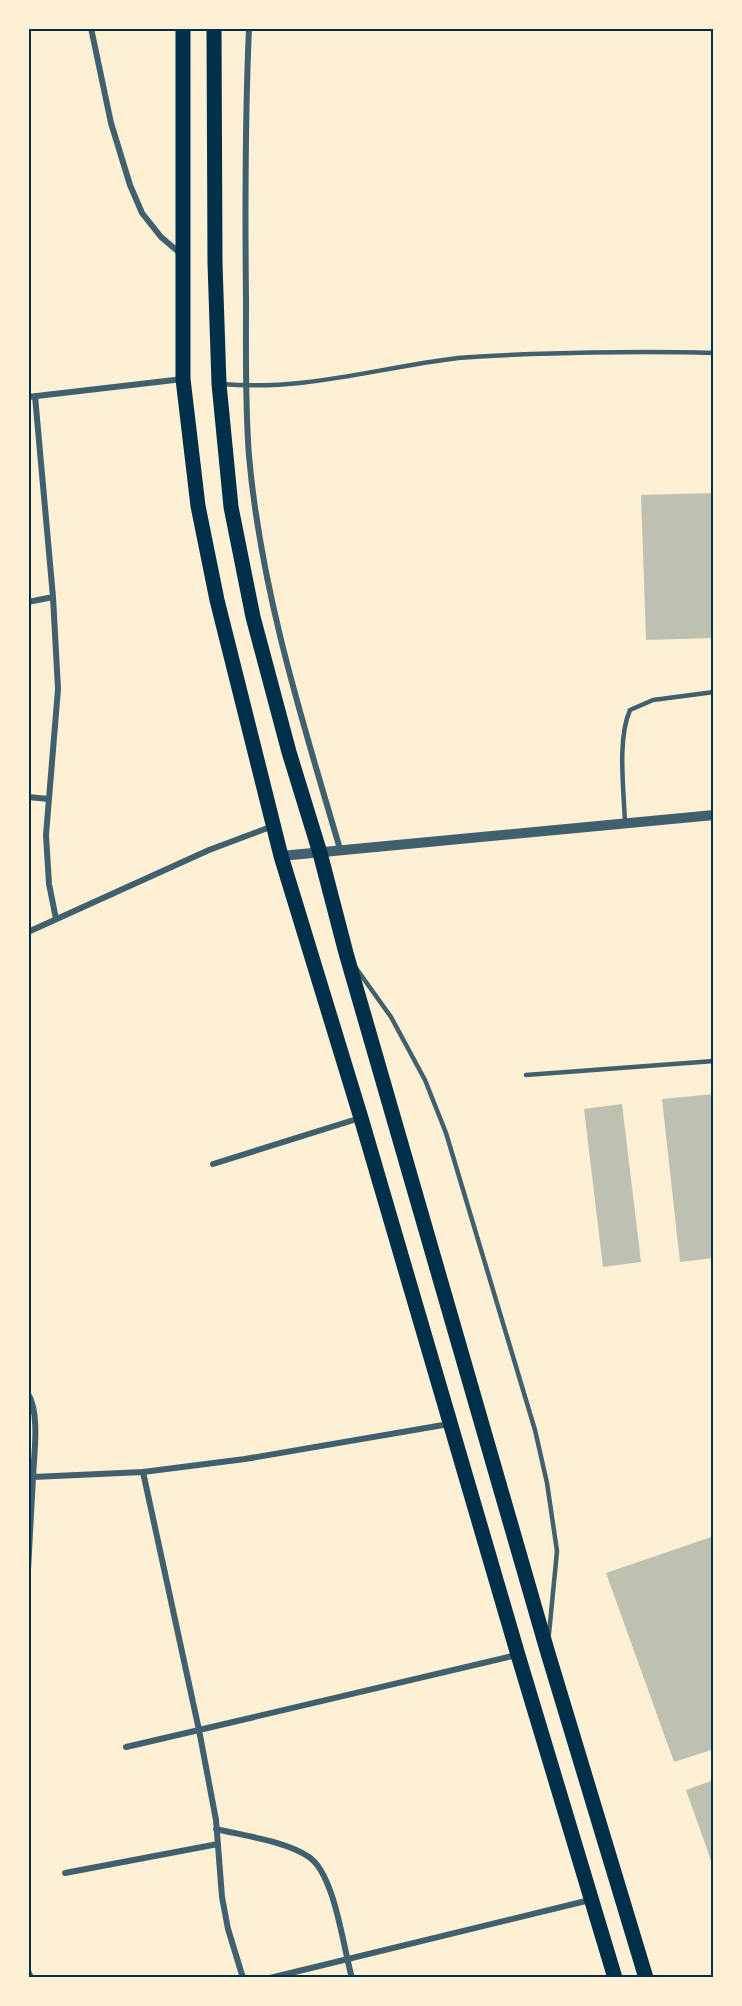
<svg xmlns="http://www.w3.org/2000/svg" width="742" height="2006" viewBox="0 0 742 2006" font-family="'PT Sans Narrow',sans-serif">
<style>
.building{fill:#bec0b2}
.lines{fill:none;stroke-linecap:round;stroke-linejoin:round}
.service{stroke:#3f606c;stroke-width:4.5}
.minor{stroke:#3f606c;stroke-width:6}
.tertiary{stroke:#3f606c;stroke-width:10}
.primary{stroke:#003049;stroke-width:15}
.neatline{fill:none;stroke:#003049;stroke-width:2}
</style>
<rect width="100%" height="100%" fill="#fdf0d5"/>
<path class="building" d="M714,493V638L646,640L641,495Z
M714,1094V1258L680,1262L662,1099Z
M622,1104L641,1262L603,1267L584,1109Z
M714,1536V1749L674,1762L606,1573Z
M714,1780V1866H713L686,1790Z"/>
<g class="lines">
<path class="service" d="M222,384C306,391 376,368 458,358C482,356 506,355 531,354C592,352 653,351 714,353
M625,824C624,791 617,739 630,710L653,700L714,692
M356,968L391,1017L425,1080L446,1133L535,1430L547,1483L557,1551L549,1634
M526,1075L714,1061"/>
<path class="minor" d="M91,28L111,123L130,185L142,213L161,237L181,254
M249,28C245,119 245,210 246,301C246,353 245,405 249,456C261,591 302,720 340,849
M35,396L53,597L58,689L46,835L49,884L56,919
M28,397L183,379
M28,602L53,597
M28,797L49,799
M28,932L209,850L273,826
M213,1164L360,1118
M28,1394C40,1412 34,1455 33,1477L143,1472L245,1459L449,1424
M143,1472L199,1730L517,1655
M28,1570L33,1477
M126,1747L199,1730L216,1820L222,1897L228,1929L243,1978
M216,1829C245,1836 285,1841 309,1857C335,1875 343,1947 352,1978
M65,1873L218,1844
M28,1971L31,1978
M270,1978L590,1900"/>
<path class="tertiary" d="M281,856L714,815"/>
<path class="primary" d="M183,28V379L198,506L217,600L281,856L361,1118L518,1655L615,1978
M214,28L215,263L219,384L231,507L253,617L289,752L320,853L346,953L547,1650L646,1978"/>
</g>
<rect width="742" height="2006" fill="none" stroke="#fdf0d5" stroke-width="60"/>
<rect x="30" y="30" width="682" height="1946" class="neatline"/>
</svg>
